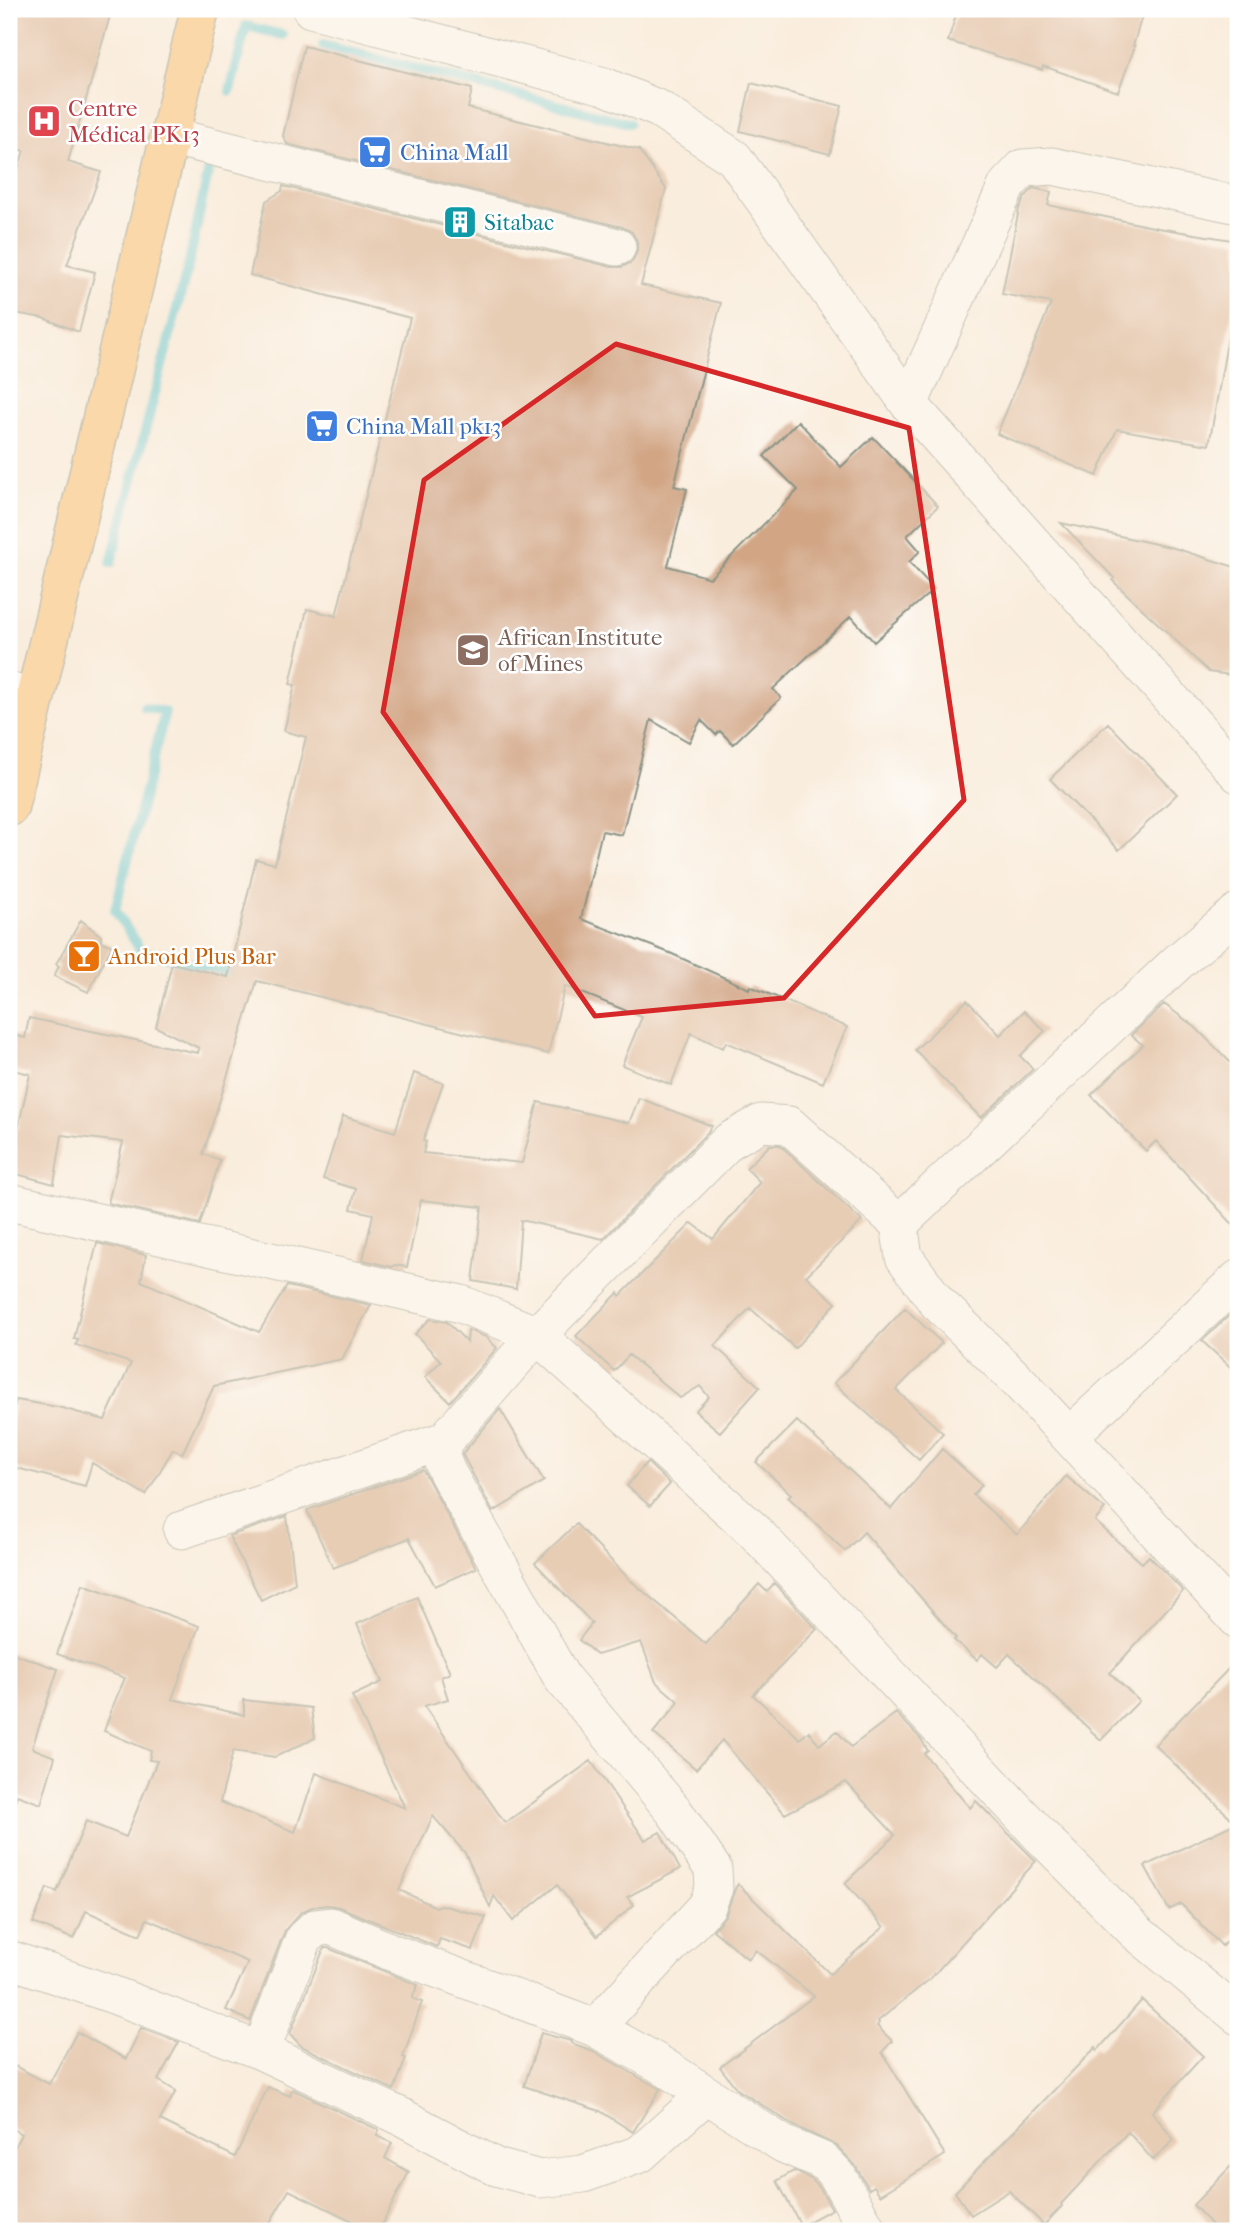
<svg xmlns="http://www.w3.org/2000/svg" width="1247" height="2240" viewBox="0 0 1247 2240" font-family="'IM FELL French Canon',serif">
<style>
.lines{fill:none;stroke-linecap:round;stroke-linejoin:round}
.stream{stroke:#5ec9d6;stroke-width:10}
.building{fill:#d2a685}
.minor-casing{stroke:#8c9588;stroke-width:39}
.major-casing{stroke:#8c9588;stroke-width:41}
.minor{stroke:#fff;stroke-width:37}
.major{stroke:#fbbe6e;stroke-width:38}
.marked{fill:none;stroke:#d62828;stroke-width:5;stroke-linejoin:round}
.labels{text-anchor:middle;stroke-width:5;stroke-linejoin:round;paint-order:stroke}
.health-label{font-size:23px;fill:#be3a42;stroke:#fff;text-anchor:start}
.shop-label{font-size:23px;fill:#366cbe;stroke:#fff;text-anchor:start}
.culture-label{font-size:23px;fill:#0d838f;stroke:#fff;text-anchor:start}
.education-label{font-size:23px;fill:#785e54;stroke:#fff;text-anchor:start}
.food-label{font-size:23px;fill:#c56008;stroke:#fff;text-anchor:start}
</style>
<rect width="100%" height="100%" fill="#fff"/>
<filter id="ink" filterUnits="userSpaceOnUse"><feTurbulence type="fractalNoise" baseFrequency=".0143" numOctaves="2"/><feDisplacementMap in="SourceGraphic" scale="14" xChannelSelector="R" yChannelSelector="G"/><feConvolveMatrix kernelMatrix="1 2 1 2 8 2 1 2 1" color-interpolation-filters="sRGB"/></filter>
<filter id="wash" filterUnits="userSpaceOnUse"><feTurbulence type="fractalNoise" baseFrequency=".00686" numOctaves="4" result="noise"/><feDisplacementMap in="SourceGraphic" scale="28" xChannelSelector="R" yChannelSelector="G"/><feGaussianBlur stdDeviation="1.57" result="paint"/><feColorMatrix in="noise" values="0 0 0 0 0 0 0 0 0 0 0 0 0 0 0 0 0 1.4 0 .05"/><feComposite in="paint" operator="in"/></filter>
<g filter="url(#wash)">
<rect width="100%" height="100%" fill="#f9eddd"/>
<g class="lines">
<path class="stream" d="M323,45L629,123
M230,91L246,26L283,35
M111,563L189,262L212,154
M144,707L165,712L115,910L141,951L243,975"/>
</g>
<g id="blocks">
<path class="building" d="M9,9H112L68,162L101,172L67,265L95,272L79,332L43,318L9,312V194L24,151L9,146Z
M958,9H1144L1133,46H1135L1118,92L1043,66L1042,70L948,41Z
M304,46L472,89L468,108L639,150L666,189L641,285L721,303L674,486L687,489L668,566L710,578L798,490L764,456L798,421L841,467L873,437L938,506L907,536L920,551L909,562L934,589L874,642L851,616L773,689L781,698L733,744L720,731L716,735L701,720L689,742L651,720L622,835L602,831L581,919L670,953L749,989L750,986L847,1027L823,1083L726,1042L723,1048L691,1033L671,1085L622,1065L642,1017L565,986L548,1054L257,981L203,1154L220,1160L200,1224L108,1203L123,1142L62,1135L54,1184L9,1172V1127L18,1129L30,1074L9,1069V1034L25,1038L29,1018L198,1053L199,1048L156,1027L172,963L228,977L256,859L275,864L306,737L284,731L295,685L290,684L307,609L336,616L410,318L250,275L266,201L282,191L283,186L612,267H622L632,262L637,251V241L632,232L622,227L287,144L283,136Z
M751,83L842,106L830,154L740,131Z
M1033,188L1051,192L1048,205L1158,228L1238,241V280L1209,445L1117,429L1097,476L997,434L1051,303L1002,294L1019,209L1025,197Z
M1061,523L1174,548L1238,568V676L1209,672L1113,581L1114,578Z
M1108,723L1177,794L1119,850L1050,779Z
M81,920L101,936V941L112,946L88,992L54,976L59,966L56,964Z
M967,1000L1000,1035L1024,1011L1045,1031L1020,1056L1033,1069L981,1118L915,1050Z
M1164,1004L1195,1027L1238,1070V1230L1156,1141L1146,1151L1091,1095L1143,1045L1131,1035Z
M414,1073L443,1083L423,1141L426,1142L423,1153L522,1163L538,1102L629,1123L639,1098L712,1126L707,1133L603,1239L521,1220L516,1289L473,1281L482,1207L421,1200L407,1267L394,1265L392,1267L363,1260L373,1214L351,1209L356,1189L323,1179L343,1116L395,1132Z
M770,1145H780L862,1221L806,1276L836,1303L795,1348L750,1308L715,1346L760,1387L720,1432L695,1411L709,1397L700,1386L680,1398L629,1355L614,1371L576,1336L618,1293L620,1296L692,1223L713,1239L760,1182L746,1168Z
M97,1243L146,1255L141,1281L259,1332L287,1286L371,1305L342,1359L214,1386L182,1454L173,1449L146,1495L92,1463L85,1486L9,1466V1427L16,1400L58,1407L105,1420L131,1363L76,1345L78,1340L74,1339Z
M1238,1307V1374L1202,1341Z
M905,1308L942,1343L896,1390L943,1433L919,1460L834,1383Z
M430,1319L447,1322L467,1342L468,1330L486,1337L497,1348L450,1402L425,1377L441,1361L415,1334Z
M500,1409L544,1481L493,1512L462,1454Z
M797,1421L891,1509L942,1449L982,1485L973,1495L1017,1535L1066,1476L1105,1509L1095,1521L1142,1563L1149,1556L1183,1591L1110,1673L1139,1701L1101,1740L1009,1654L997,1667L982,1654L977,1660L954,1640L956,1638L864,1532L845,1551L788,1497L791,1494L756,1462Z
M647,1462L670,1484L650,1506L627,1486Z
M423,1470L476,1568L435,1586L409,1538L333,1568L307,1510Z
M287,1516L295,1583L261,1600L229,1536Z
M576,1524L630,1580L706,1644L759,1584L767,1592L774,1583L817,1629L753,1695L800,1739L809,1731L819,1745L837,1731L851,1747L896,1713L921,1739L928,1751L924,1754L970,1808L976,1801L1036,1861L931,1978L878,2021L879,2023L877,2026L892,2041L882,2052L945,2155L880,2195L874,2186L869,2189L855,2165L837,2146L793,2125L737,2089L720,2067L814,1996L756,1950L748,1959L713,1930L726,1914L735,1889L738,1884L830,1974L884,1927L845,1883L895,1835L846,1782L785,1814L722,1740L696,1769L653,1733L679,1702L656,1682L641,1642L597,1655L579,1640L592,1623L535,1563Z
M83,1584L199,1626L172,1699L244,1715V1700L311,1708L315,1738L275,1757L233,1751L220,1802L295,1832L316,1773L405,1808L352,1696L382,1682L357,1624L417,1597L450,1673L441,1677L448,1699L424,1706L505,1823L591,1761L645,1840L660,1832L680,1869L627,1897L634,1905L597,1936L557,1885L513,1921L494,1896L490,1907L465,1853L433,1816L399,1890L436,1907L441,1905L486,1917L473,1950L440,1939L437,1947L339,1907L328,1905L312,1907L301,1912L285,1930L250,2021L226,2010L248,1962L147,1919L140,1935L86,1911L74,1939L33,1923L47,1888L57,1892L86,1821L126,1837L157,1761L149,1760L151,1751L104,1731L111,1712H110L125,1678L57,1654Z
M9,1652L58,1669L32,1748L55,1757L41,1804L17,1795L15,1801L9,1800Z
M1238,1659V1930L1222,1946L1181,1904L1169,1910L1145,1866L1236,1823L1155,1745Z
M324,1948H328L418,1985L412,1998L422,2002L403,2057L406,2058L394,2090L301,2046L290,2034Z
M1142,2000L1203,2056L1152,2112L1174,2140L1153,2160L1128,2132L1061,2204L1062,2206L1044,2225L1009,2191L971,2215L955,2192L1096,2047L1097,2051Z
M141,2028L179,2042L158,2080L176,2091L160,2120L235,2157L268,2087L290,2096L292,2089L379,2130L377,2136L392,2143L385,2158L409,2172L378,2231H373L289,2190L265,2231H9V2159L21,2134L9,2127V2063L49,2084L77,2032L126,2059Z
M541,2033L571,2041V2043L591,2050L660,2089L633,2132L600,2111L524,2086Z
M1238,2159V2231H1218L1193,2205Z
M794,2171L811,2179L820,2188L832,2209L801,2226L777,2181Z"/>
</g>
</g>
<g filter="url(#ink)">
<use href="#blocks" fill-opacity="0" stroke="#8c9588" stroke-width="2"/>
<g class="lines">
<g class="minor-casing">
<path id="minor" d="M311,9L604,86L659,109L734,158L909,404L1238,774
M169,136L617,247
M909,404L1007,185L1023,168L1052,166L1238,205
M9,691L34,700
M9,1202L461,1304L537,1335L753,1530L1041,1836L1136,1932L1238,2016
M899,1224L1179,961L1238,912
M1069,1436L1238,1279
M182,1530L445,1440
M9,1959L111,1994L261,2051L402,2117L496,2167L540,2179L583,2174L640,2154L706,2095
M595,2028L707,1906L714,1888L713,1869L674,1811L562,1678L447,1472L440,1455L445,1440L537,1335L729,1141L761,1123L789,1125L899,1224L904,1257L936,1301L1021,1384L1238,1620
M261,2051L304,1938L315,1928L331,1926L391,1952L595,2028L658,2063L783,2144L823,2161L837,2175L868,2231"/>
</g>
<g class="major-casing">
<path id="major" d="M9,807L200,9"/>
</g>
<use href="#minor" class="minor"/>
<use href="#major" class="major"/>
</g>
</g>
<path d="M0 0H1247V2240H0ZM616,344L909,428L964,800L784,998L595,1016L383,712L424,480Z" fill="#f9eddd" fill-opacity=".55" fill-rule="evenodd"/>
<path class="marked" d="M616,344L909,428L964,800L784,998L595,1016L383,712L424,480Z"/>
<defs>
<g id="hospital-square" transform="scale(1.75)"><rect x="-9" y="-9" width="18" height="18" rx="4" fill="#e0444e" stroke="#fff"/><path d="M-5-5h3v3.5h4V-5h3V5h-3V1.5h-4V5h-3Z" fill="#fff"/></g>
<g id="supermarket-square" transform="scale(1.75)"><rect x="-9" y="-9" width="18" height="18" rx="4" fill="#3f7fe0" stroke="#fff"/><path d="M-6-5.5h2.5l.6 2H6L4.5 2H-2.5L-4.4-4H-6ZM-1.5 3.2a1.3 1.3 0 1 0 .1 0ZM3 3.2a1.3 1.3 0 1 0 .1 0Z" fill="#fff"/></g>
<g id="building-square" transform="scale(1.75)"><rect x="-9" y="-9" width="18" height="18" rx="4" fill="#0f9aa8" stroke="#fff"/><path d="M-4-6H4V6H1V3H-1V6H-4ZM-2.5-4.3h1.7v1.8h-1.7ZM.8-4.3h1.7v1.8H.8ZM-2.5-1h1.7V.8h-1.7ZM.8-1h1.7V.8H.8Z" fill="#fff"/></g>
<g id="school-square" transform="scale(1.75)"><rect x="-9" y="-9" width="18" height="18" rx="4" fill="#8d6e63" stroke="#fff"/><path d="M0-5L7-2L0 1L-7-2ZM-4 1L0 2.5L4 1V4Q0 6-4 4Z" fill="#fff"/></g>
<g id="bar-square" transform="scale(1.75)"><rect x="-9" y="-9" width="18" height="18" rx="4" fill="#e8710a" stroke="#fff"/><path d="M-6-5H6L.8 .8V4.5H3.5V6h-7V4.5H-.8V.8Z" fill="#fff"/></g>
</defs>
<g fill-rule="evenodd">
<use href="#hospital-square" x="44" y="121"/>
<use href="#supermarket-square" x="375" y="152"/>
<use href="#building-square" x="460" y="222"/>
<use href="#supermarket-square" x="322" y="426"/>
<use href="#school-square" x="473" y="650"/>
<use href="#bar-square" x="84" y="956"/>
</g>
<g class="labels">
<g class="health-label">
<text x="68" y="116">Centre<tspan x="68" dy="26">Médical PK13</tspan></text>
</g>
<g class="shop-label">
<text x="400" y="160">China Mall</text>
<text x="346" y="434">China Mall pk13</text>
</g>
<g class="culture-label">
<text x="484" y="230">Sitabac</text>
</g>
<g class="education-label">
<text x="498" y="645">African Institute<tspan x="498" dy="26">of Mines</tspan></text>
</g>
<g class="food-label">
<text x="108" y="964">Android Plus Bar</text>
</g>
</g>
<rect width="1247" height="2240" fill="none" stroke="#fff" stroke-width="35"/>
</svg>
